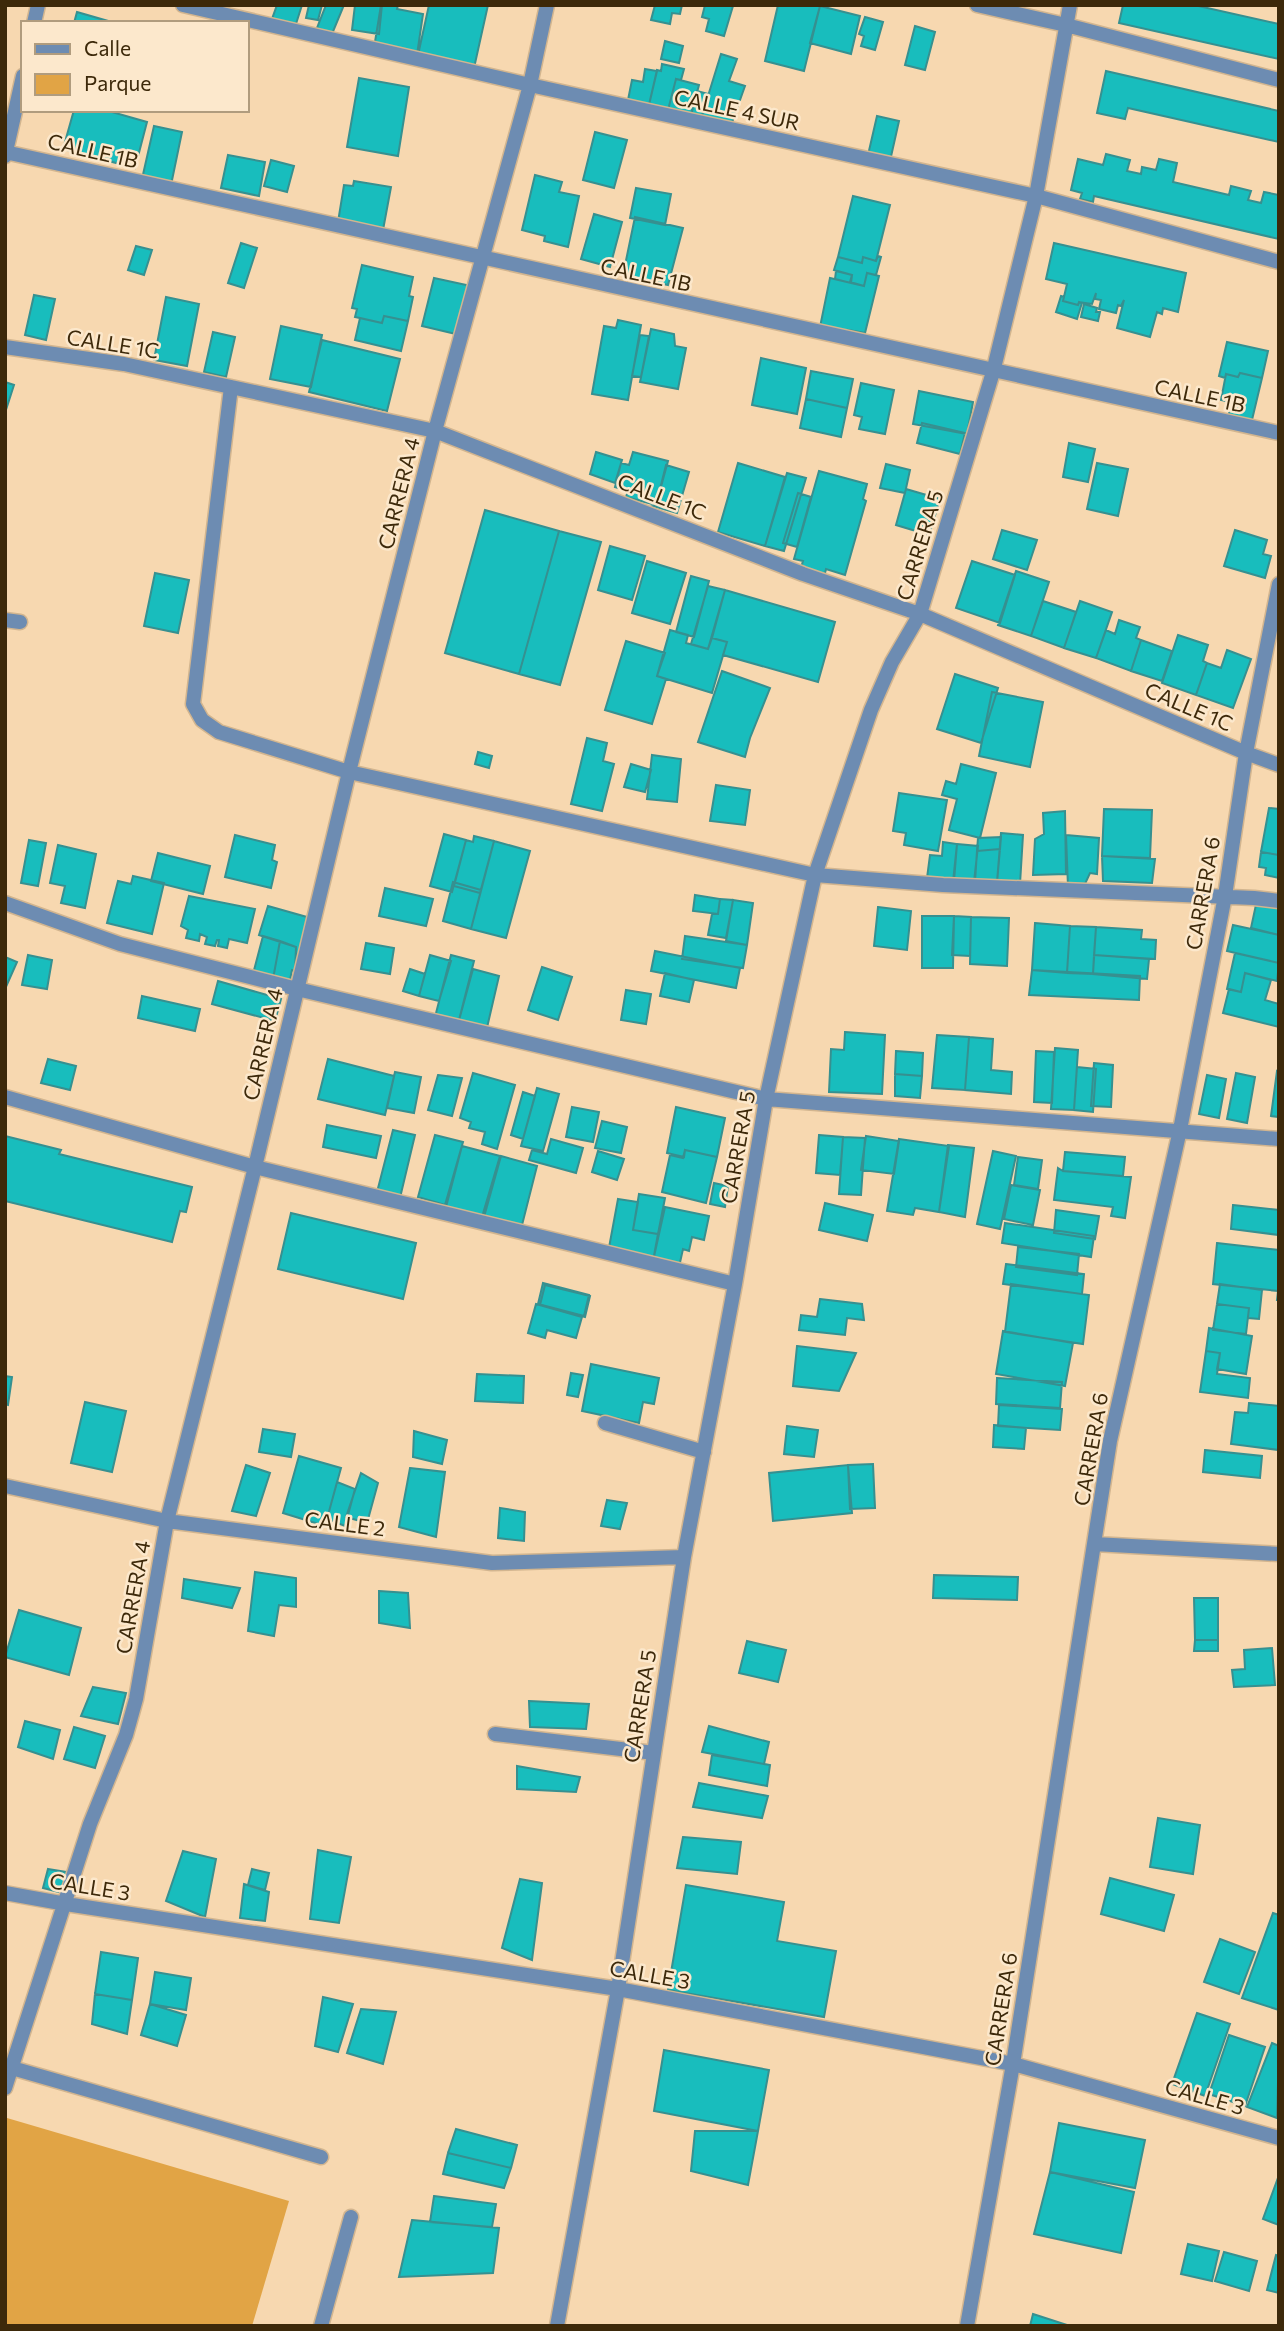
<svg xmlns="http://www.w3.org/2000/svg" width="1284" height="2331" viewBox="0 0 1284 2331" font-family="Commissioner,sans-serif">
<style>
.green{fill:#e1a445}
.building{fill:#18bdbd;stroke:#369090;stroke-width:2}
.lines{fill:none;stroke-linecap:round;stroke-linejoin:round}
.minor-casing{stroke:#d2b58f;stroke-width:17}
.minor{stroke:#6d8cb2;stroke-width:14}
.labels{text-anchor:middle;dominant-baseline:central;stroke-width:5;stroke-linejoin:round;paint-order:stroke}
.street-label{font-size:21px;fill:#3d290a;stroke:#fce8cc}
</style>
<rect width="100%" height="100%" fill="#f7d8b0"/>
<path class="green" d="M7,2118L289,2201L252,2326H5Z"/>
<path class="building" d="M277,5H302L295,27L272,19Z
M309,5H322L318,20L306,18Z
M326,5H344L332,34L317,28Z
M355,5H382L379,34L352,30Z
M381,5H398L397,9L423,14L417,55L374,48Z
M429,5H488L474,68L418,55Z
M655,5H682L680,14L672,13L670,24L651,20Z
M705,5L733,6L724,36L706,31L709,19L702,17Z
M778,5L820,6L804,71L765,61Z
M1123,5H1194L1279,24V59L1119,23Z
M820,6L860,16L851,54L810,43Z
M77,12L108,21L107,23H74Z
M865,17L883,22L875,50L861,46L864,36L859,34Z
M915,26L935,32L925,70L905,65Z
M665,41L683,46L679,63L661,59Z
M721,54L737,59L729,81L745,86L730,128L700,122Z
M662,64L684,69L681,80L676,79L667,114L648,109L657,70L661,71Z
M645,69L657,71L648,109L627,105L632,80L643,82Z
M1106,71L1279,111V142L1128,108L1125,119L1097,113Z
M359,78L409,87L398,156L347,147Z
M676,79L699,85L690,119L667,114Z
M697,91L708,94L701,119L690,118Z
M74,110H105L147,122L135,168L63,149Z
M877,116L899,121L890,161L868,155Z
M154,126L182,132L171,185L142,179Z
M595,132L627,140L614,188L583,180Z
M1106,154L1130,160L1127,171L1141,174L1142,167L1156,170L1159,159L1177,163L1173,182L1229,195L1231,186L1251,191L1248,200L1261,203L1264,192L1279,195V239L1094,196L1093,202L1080,199L1082,193L1071,190L1078,159L1103,165Z
M228,155L265,162L259,196L221,188Z
M271,160L294,166L287,192L264,186Z
M535,175L562,182L559,192L579,196L568,247L544,241L545,236L522,230Z
M354,181L391,187L383,230L338,222L344,185L353,186Z
M636,188L671,194L665,225L630,218Z
M853,196L890,205L876,261L863,257L862,263L838,257Z
M594,214L622,222L610,267L581,259Z
M635,217L683,228L668,285L623,275Z
M241,243L257,248L244,288L228,283Z
M1054,243L1186,273L1178,312L1163,308L1162,314L1157,312L1150,337L1117,328L1124,300L1121,306L1118,305L1116,313L1099,309L1101,300L1095,299L1096,293L1092,304L1079,302L1078,305L1063,301L1067,284L1046,279Z
M136,246L152,250L144,275L128,270Z
M878,256L881,257L876,275L867,273L864,286L850,282L852,275L834,270L838,257L862,263L863,257L876,261Z
M362,265L413,277L409,296L413,297L408,321L384,316L382,323L355,317L357,309L352,308Z
M836,271L852,275L851,283L835,279Z
M867,273L879,276L865,333L848,330L847,336L820,327L830,278L864,286Z
M434,278L471,286L460,335L422,326Z
M34,295L55,299L46,340L25,335Z
M1061,296L1064,297L1063,301L1078,305L1079,302L1082,303L1077,319L1056,312Z
M166,297L199,304L187,366L154,360Z
M1084,304L1097,308L1096,312H1100L1098,321L1081,317Z
M384,316L408,321L401,351L355,340L360,318L382,323Z
M618,320L641,325L628,400L592,394L604,326L616,328Z
M281,326L322,335L311,387L270,379Z
M651,329L674,334L675,346L686,348L678,389L640,382Z
M213,332L235,337L226,377L204,372Z
M640,335L649,336L641,377L632,376Z
M322,340L400,359L387,411L309,392Z
M1227,342L1268,351L1262,378L1240,373L1238,377L1226,374L1225,378L1219,376Z
M761,358L806,368L797,414L752,405Z
M811,371L853,379L847,408L806,399Z
M1240,373L1262,378L1251,424L1228,419L1231,402L1221,400L1226,374L1238,377Z
M5,382L14,385L5,413Z
M861,383L894,390L885,434L859,429L862,417L854,415Z
M919,391L973,402L967,434L913,424Z
M806,399L847,408L841,437L800,428Z
M922,423L965,433L960,454L917,443Z
M1069,443L1095,449L1088,482L1063,477Z
M596,452L622,460L615,483L590,474Z
M633,452L668,461L656,505L626,497L628,491L615,487L621,463L629,465Z
M738,463L785,477L765,546L718,532Z
M1097,463L1128,469L1118,516L1087,509Z
M886,464L910,470L905,493L880,488Z
M666,465L689,472L677,513L653,506L656,505Z
M819,471L867,484L863,499L866,501L845,575L826,569L824,577L800,571L803,561L794,559Z
M787,473L806,478L784,551L765,546Z
M906,489L940,499L929,535L896,525Z
M798,493L811,497L797,547L783,543Z
M485,510L559,531L519,674L445,653Z
M1002,530L1037,540L1027,570L993,559Z
M1235,530L1267,540L1263,554L1271,556L1265,578L1224,566Z
M559,531L601,542L560,685L519,674Z
M610,546L645,556L632,600L598,590Z
M647,561L686,573L670,624L632,613Z
M972,561L1015,575L1000,623L956,608Z
M1016,571L1049,582L1031,636L998,625Z
M155,573L189,580L178,633L144,626Z
M691,576L709,581L694,637L676,632Z
M708,586L725,590L708,649L691,644Z
M725,590L835,622L818,682L723,655L727,642L712,638Z
M1043,601L1076,612L1064,648L1031,636Z
M1080,601L1112,612L1096,658L1064,648Z
M1119,620L1140,627L1136,638L1141,640L1131,671L1096,658L1106,630L1115,634Z
M670,630L688,635L686,643L708,649L712,638L727,642L712,693L657,676Z
M1178,635L1208,645L1203,661L1207,663L1196,695L1162,683Z
M1141,640L1172,651L1162,681L1131,671Z
M626,641L665,653L657,676L666,679L652,724L605,710Z
M1227,650L1251,659L1233,708L1196,695L1207,663L1221,668Z
M722,671L770,688L750,738L745,757L698,742Z
M955,674L998,688L981,743L937,729Z
M992,692L1043,702L1030,767L979,756Z
M587,738L607,743L603,761L614,764L602,811L571,804Z
M478,752L492,756L489,768L475,764Z
M652,755L681,759L677,802L647,799Z
M631,764L651,770L645,792L624,787Z
M961,764L996,773L980,838L949,830L957,799L942,795L946,781L956,784Z
M716,785L750,790L745,825L710,821Z
M899,793L947,800L938,851L904,845L906,833L893,831Z
M1269,808L1279,809V855L1261,852Z
M1104,809L1152,810L1150,858L1102,856Z
M1065,811L1066,874L1033,875L1035,839L1044,834L1043,813Z
M1001,833L1023,835L1020,884L997,882Z
M444,834L466,840L452,892L430,886Z
M235,835L275,845L272,860L277,862L271,888L225,877Z
M1066,835L1099,838L1097,874L1090,873L1084,886L1068,887Z
M474,836L494,841L480,893L454,886L466,840L473,842Z
M1001,837L1000,849L977,851L978,838Z
M29,840L46,843L38,886L21,883Z
M494,841L530,851L506,938L471,929Z
M943,842L957,844L954,881L927,878L930,855L942,856Z
M957,844L978,846L974,882H953Z
M58,845L96,854L85,908L61,903L65,886L50,883Z
M1000,849L997,883L975,882L977,851Z
M1261,852L1279,855V878L1265,875L1266,868L1259,867Z
M158,853L210,866L203,894L151,881Z
M1102,856L1155,859L1152,883L1103,881Z
M133,876L164,883L152,934L107,923L118,881L131,884Z
M453,882L481,890L471,929L443,921Z
M385,888L433,899L426,926L379,916Z
M695,895L720,899L718,914L693,911Z
M189,896L255,909L247,943L229,939L227,948L218,946L219,940H217L215,946L205,944L207,937L200,934L199,941L186,938L188,930L181,926Z
M720,899L733,900L726,938L708,935L712,914H718Z
M733,900L753,903L747,945L726,941Z
M1257,900L1279,905V935L1251,928Z
M268,906L307,917L300,959L296,957V947L259,935Z
M878,907L911,911L907,950L874,946Z
M922,916H954L953,968H922Z
M954,916L971,917L970,956L952,955Z
M971,917L1009,918L1007,966L970,964Z
M1035,923L1070,926L1067,973L1032,970Z
M1233,925L1279,935V963L1227,951Z
M1070,926L1096,927L1093,974L1067,973Z
M1096,927L1142,930L1141,939L1156,940L1155,959L1094,955Z
M263,936L280,941L273,979L253,974Z
M685,936L747,945L743,968L682,959Z
M280,941L296,947L295,971L292,970L289,985L273,979Z
M366,943L394,948L390,974L361,969Z
M655,951L740,968L736,988L651,971Z
M1235,953L1279,963L1277,981L1245,973L1241,992L1227,989Z
M28,955L52,960L47,989L22,985Z
M430,955L451,961L439,1001L419,996Z
M451,955L474,961L458,1024L435,1017Z
M1094,955L1149,959L1147,979L1093,974Z
M5,957L17,962L5,989Z
M542,967L572,977L558,1020L528,1010Z
M410,969L425,974L419,996L403,991Z
M473,969L499,976L486,1032L458,1024Z
M1032,970L1140,976L1139,1000L1029,995Z
M665,973L694,980L689,1002L660,996Z
M1245,973L1271,980L1265,1000L1279,1004V1027L1223,1013L1229,989L1241,992Z
M218,981L281,999L275,1021L212,1004Z
M626,990L651,994L646,1024L621,1020Z
M142,996L200,1009L195,1031L138,1018Z
M845,1032L885,1035L882,1094L829,1092L831,1049L844,1050Z
M937,1035L969,1037L965,1090L932,1088Z
M969,1037L993,1039L991,1070L1012,1072L1011,1094L965,1090Z
M1055,1048L1078,1050L1074,1110L1051,1109Z
M896,1051L923,1053L922,1076L895,1074Z
M1036,1051L1054,1052L1052,1103L1034,1102Z
M48,1059L76,1066L70,1090L41,1083Z
M328,1059L394,1076L385,1115L318,1099Z
M1094,1063L1113,1065L1111,1107L1091,1106Z
M1077,1067L1096,1069L1093,1112L1074,1110Z
M1277,1071L1279,1072V1117L1271,1116Z
M395,1072L421,1077L414,1113L387,1108Z
M473,1073L515,1085L497,1149L482,1144L485,1132L469,1128L471,1122L460,1118Z
M1236,1073L1255,1077L1247,1123L1227,1119Z
M895,1074L922,1076L920,1098L895,1096Z
M438,1075L462,1078L452,1116L428,1110Z
M1207,1075L1226,1079L1219,1118L1199,1114Z
M537,1088L559,1094L543,1151L521,1146Z
M523,1092L535,1096L523,1139L511,1135Z
M572,1107L599,1112L593,1142L566,1137Z
M676,1107L725,1118L717,1157L685,1150L684,1157L667,1153Z
M602,1121L627,1127L621,1153L595,1148Z
M327,1125L381,1136L376,1158L323,1147Z
M393,1130L415,1135L399,1202L376,1196Z
M435,1135L463,1142L445,1205L418,1197Z
M819,1135L843,1137L840,1175L816,1173Z
M5,1136L61,1150L59,1154L192,1187L186,1212L180,1211L172,1242L5,1201Z
M866,1136L899,1141L894,1174L861,1170Z
M843,1137L865,1138L861,1195L839,1194Z
M551,1139L583,1148L576,1173L529,1160L532,1150L547,1154Z
M899,1139L949,1146L939,1212L915,1208L913,1215L887,1211Z
M948,1145L974,1148L965,1217L939,1212Z
M462,1146L500,1156L482,1217L446,1207Z
M685,1150L717,1157L706,1203L662,1192L670,1155L683,1158Z
M598,1151L624,1159L617,1180L592,1172Z
M993,1151L1016,1156L1000,1229L977,1224Z
M1065,1152L1125,1157L1123,1176L1063,1171Z
M501,1156L537,1166L521,1229L484,1217Z
M1018,1157L1042,1160L1038,1189L1014,1185Z
M1058,1168L1063,1171L1131,1177L1125,1218L1111,1216L1113,1207L1054,1200Z
M714,1183L728,1186L725,1207L710,1204Z
M1011,1185L1040,1190L1033,1225L1004,1219Z
M639,1194L665,1198L658,1234L633,1230Z
M618,1199L638,1202L633,1230L658,1234L653,1261L608,1253Z
M825,1203L873,1215L867,1241L819,1230Z
M1233,1205L1279,1210V1235L1231,1229Z
M665,1207L709,1216L704,1240L692,1237L689,1251L683,1249L679,1267L653,1261Z
M1056,1210L1099,1216L1095,1239L1054,1233Z
M291,1213L416,1243L403,1299L278,1269Z
M1005,1223L1094,1236L1091,1257L1002,1243Z
M1217,1243L1279,1250V1300H1277L1278,1291L1213,1284Z
M1018,1247L1079,1254L1077,1275L1016,1267Z
M1006,1264L1084,1274L1082,1294L1003,1284Z
M543,1283L589,1295L584,1316L538,1304Z
M1011,1284L1089,1295L1083,1344L1005,1332Z
M1220,1284L1262,1290L1259,1319L1248,1318L1249,1308L1217,1304Z
M545,1285L590,1296L585,1317L540,1305Z
M820,1299L862,1304L864,1320L847,1318L845,1335L799,1330L801,1315L817,1317Z
M536,1304L582,1317L576,1338L547,1330L545,1338L528,1333Z
M1217,1304L1249,1308L1246,1334L1213,1330Z
M1209,1328L1252,1336L1246,1374L1217,1369L1220,1353L1206,1351Z
M1003,1331L1073,1343L1065,1386L996,1374Z
M797,1346L856,1353L839,1391L793,1386Z
M1206,1351L1220,1353L1217,1374L1250,1378L1248,1398L1200,1392Z
M591,1364L659,1378L654,1404L643,1402L639,1423L582,1411Z
M571,1373L583,1375L578,1397L567,1395Z
M477,1374L524,1376L523,1403L475,1401Z
M5,1376L12,1377L8,1405L5,1404Z
M997,1378L1062,1382L1060,1408L996,1404Z
M85,1402L126,1411L112,1472L71,1463Z
M1249,1403L1279,1406V1450L1231,1444L1235,1412L1248,1413Z
M999,1405L1062,1409L1060,1430L998,1426Z
M994,1425L1026,1428L1024,1449L993,1447Z
M787,1426L818,1430L814,1457L784,1454Z
M263,1429L295,1434L291,1457L259,1452Z
M414,1431L447,1440L442,1464L413,1457Z
M1205,1450L1262,1456L1260,1478L1203,1472Z
M299,1456L341,1468L325,1526L283,1513Z
M873,1464L875,1508L850,1509L848,1465Z
M246,1465L270,1473L256,1516L232,1511Z
M848,1465L852,1513L773,1521L769,1473Z
M410,1468L445,1472L436,1537L399,1527Z
M361,1473L378,1483L367,1523L346,1517Z
M337,1482L355,1489L345,1526L327,1519Z
M607,1500L627,1503L620,1529L601,1526Z
M500,1508L525,1512L524,1541L498,1538Z
M255,1572L296,1578V1607L279,1605L274,1636L248,1631Z
M934,1575L1018,1577L1017,1600L933,1598Z
M184,1579L240,1588L232,1608L182,1598Z
M379,1591L408,1593L410,1628L379,1623Z
M1194,1598H1218V1640H1195Z
M19,1610L81,1628L69,1675L5,1657Z
M1195,1640H1218V1651H1194Z
M747,1641L786,1650L778,1682L739,1673Z
M1272,1648L1275,1685L1234,1687L1232,1670L1245,1669L1244,1650Z
M93,1687L126,1693L118,1724L81,1716Z
M529,1701L589,1704L586,1729L530,1727Z
M25,1721L60,1730L53,1759L18,1747Z
M709,1726L769,1742L764,1764L702,1752Z
M74,1727L105,1736L95,1768L64,1759Z
M712,1755L770,1765L767,1786L709,1775Z
M517,1766L580,1777L576,1792L517,1789Z
M699,1783L768,1796L762,1818L693,1807Z
M1158,1818L1200,1825L1193,1874L1150,1867Z
M683,1837L741,1842L737,1874L677,1868Z
M318,1850L351,1857L339,1923L310,1919Z
M183,1851L216,1859L205,1917L166,1901Z
M48,1869L73,1873L67,1894L43,1888Z
M252,1869L269,1873L265,1890L248,1885Z
M1110,1878L1174,1895L1164,1931L1101,1914Z
M520,1879L542,1883L532,1960L502,1948Z
M244,1884L269,1892L265,1921L240,1918Z
M686,1885L784,1902L777,1941L836,1951L824,2017L668,1990Z
M1273,1913L1279,1915V2010L1242,1998Z
M1220,1939L1255,1952L1239,1994L1204,1982Z
M101,1952L138,1958L132,2000L95,1994Z
M155,1972L191,1978L186,2010L150,2004Z
M95,1994L132,2000L127,2034L92,2024Z
M323,1997L353,2004L338,2052L315,2046Z
M150,2004L186,2015L177,2046L141,2035Z
M361,2009L396,2012L383,2064L347,2053Z
M1197,2013L1230,2024L1205,2096L1172,2084Z
M1229,2035L1265,2047L1245,2106L1209,2094Z
M1272,2043L1279,2046L1277,2118L1247,2107Z
M664,2050L769,2070L758,2131L654,2111Z
M1059,2123L1145,2140L1135,2188L1050,2172Z
M456,2129L517,2145L511,2168L448,2153Z
M695,2131H758L748,2185L691,2171Z
M448,2153L511,2168L504,2188L443,2174Z
M1050,2172L1134,2192L1121,2253L1034,2234Z
M1279,2175V2225L1263,2219Z
M434,2196L496,2204L492,2227L430,2222Z
M412,2220L499,2228L493,2273L399,2277Z
M1188,2244L1219,2251L1212,2281L1181,2274Z
M1224,2252L1257,2261L1249,2291L1215,2281Z
M1276,2255L1279,2256V2293L1267,2290Z
M1033,2314L1067,2325V2326H1030Z"/>
<g class="lines">
<defs>
<path id="minor" d="M183,5L530,85L1036,196L1279,262
M977,5L1066,25L1279,80
M34,23L38,5
M5,152L1279,433
M5,156L23,76
M5,347L124,364L435,431L803,574L920,614L1246,753L1279,765
M231,387L193,704L202,720L219,732L349,772L815,875L943,885L1254,898L1279,901
M5,620L20,622
M5,903L120,944L297,989L766,1099L1279,1139
M5,1097L255,1167L735,1284
M605,1423L704,1452
M5,1486L167,1521L492,1563L684,1557
M1094,1544L1279,1554
M495,1734L654,1753
M5,1893L66,1904L618,1989L1013,2064L1279,2138
M12,2068L321,2157
M5,2088L90,1824L126,1735L136,1699L167,1521L255,1167L349,772L435,431L530,85L547,5
M321,2326L351,2217
M557,2326L618,1989L684,1557L735,1284L766,1099L815,875L871,710L892,662L920,614L993,372L1036,196L1070,5
M967,2326L1013,2064L1110,1441L1180,1130L1225,896L1246,753L1279,584"/>
</defs>
<use href="#minor" class="minor-casing"/>
<use href="#minor" class="minor"/>
</g>
<g class="labels">
<g class="street-label">
<text transform="translate(737 109) rotate(12)">CALLE 4 SUR</text>
<text transform="translate(93 150) rotate(13)">CALLE 1B</text>
<text transform="translate(646 274) rotate(12)">CALLE 1B</text>
<text transform="translate(113 343) rotate(9)">CALLE 1C</text>
<text transform="translate(1200 395) rotate(12)">CALLE 1B</text>
<text transform="translate(398 493) rotate(-76)">CARRERA 4</text>
<text transform="translate(662 496) rotate(21)">CALLE 1C</text>
<text transform="translate(919 545) rotate(-73)">CARRERA 5</text>
<text transform="translate(1189 706) rotate(23)">CALLE 1C</text>
<text transform="translate(1202 893) rotate(-80)">CARRERA 6</text>
<text transform="translate(262 1044) rotate(-77)">CARRERA 4</text>
<text transform="translate(737 1147) rotate(-80)">CARRERA 5</text>
<text transform="translate(1090 1449) rotate(-80)">CARRERA 6</text>
<text transform="translate(345 1523) rotate(7)">CALLE 2</text>
<text transform="translate(132 1597) rotate(-80)">CARRERA 4</text>
<text transform="translate(639 1706) rotate(-81)">CARRERA 5</text>
<text transform="translate(90 1886) rotate(9)">CALLE 3</text>
<text transform="translate(650 1974) rotate(10)">CALLE 3</text>
<text transform="translate(1000 2009) rotate(-81)">CARRERA 6</text>
<text transform="translate(1205 2096) rotate(16)">CALLE 3</text>
</g>
</g>
<rect width="1284" height="2331" fill="none" stroke="#3d290a" stroke-width="14"/>
<rect x="21" y="21" width="228" height="91" fill="#fce8cc" stroke="#b09c7e" stroke-width="2"/>
<rect x="35" y="44" width="35" height="10" fill="#6d8cb2" stroke="#b09c7e" stroke-width="2"/>
<text x="84" y="56" font-size="21" fill="#3d290a">Calle</text>
<rect x="35" y="74" width="35" height="21" fill="#e1a445" stroke="#b09c7e" stroke-width="2"/>
<text x="84" y="91" font-size="21" fill="#3d290a">Parque</text>
</svg>
